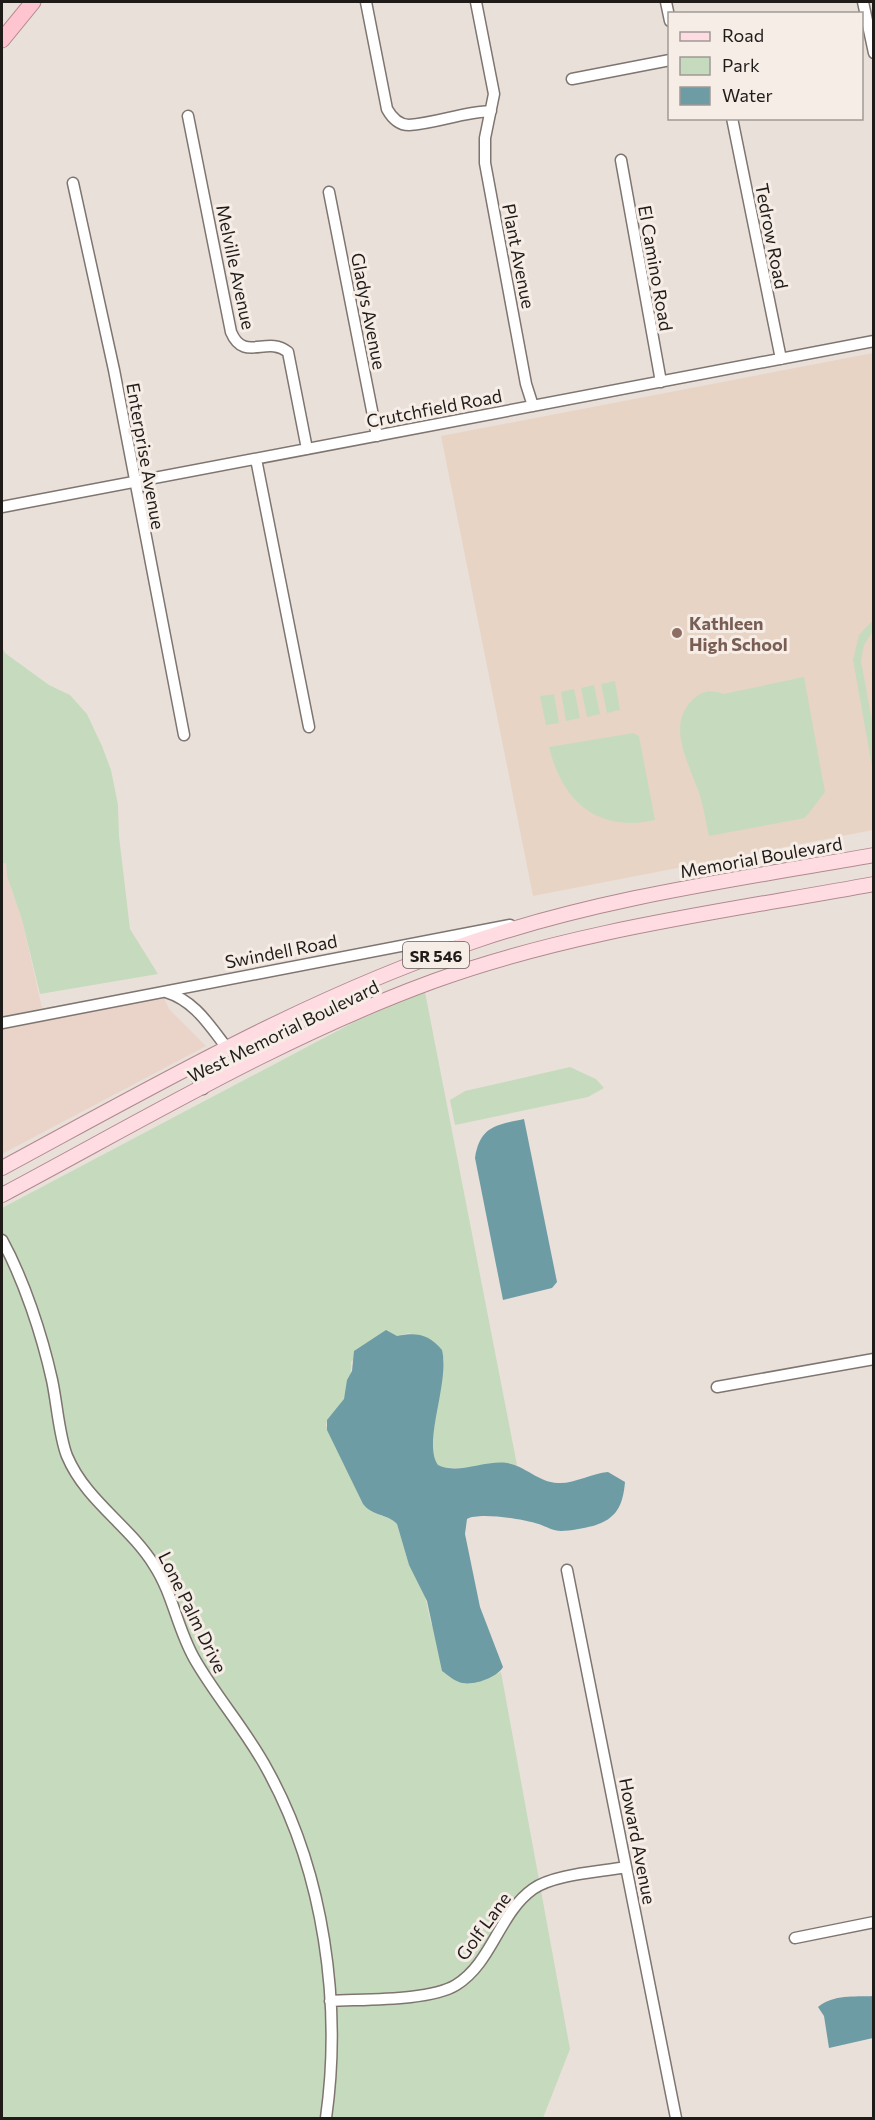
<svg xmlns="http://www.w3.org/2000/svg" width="875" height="2120" viewBox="0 0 875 2120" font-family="Commissioner,sans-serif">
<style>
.industrial{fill:#ead3c8}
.education{fill:#e7d4c5}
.green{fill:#c6dbbd}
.water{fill:#6d9ca5}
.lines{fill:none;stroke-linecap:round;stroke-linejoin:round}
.minor-casing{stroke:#7e7570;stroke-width:13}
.major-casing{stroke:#b0898f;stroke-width:16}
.highway-casing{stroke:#b0898f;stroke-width:17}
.minor{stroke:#fff;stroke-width:10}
.major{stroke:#fedce2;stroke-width:14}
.highway{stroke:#fec4cf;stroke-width:15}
.education-dot{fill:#8d6e63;stroke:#f7ede7;stroke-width:2}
.labels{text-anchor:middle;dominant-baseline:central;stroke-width:6;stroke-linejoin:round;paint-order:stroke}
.shield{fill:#f7ede7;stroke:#605a57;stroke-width:1.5}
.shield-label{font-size:16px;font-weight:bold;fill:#1f1b19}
.street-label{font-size:18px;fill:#1f1b19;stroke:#f7ede7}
.education-label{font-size:18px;font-weight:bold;fill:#785e54;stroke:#f7ede7;text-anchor:start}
</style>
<rect width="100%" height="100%" fill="#eae0da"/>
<path class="industrial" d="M2,863H6L7,876L22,920L42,1008L2,1017Z
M163,996L169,1009L206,1046L2,1154V1028Z"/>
<path class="education" d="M873,353V830L533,896L441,436Z"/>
<path class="green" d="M873,620V631L864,645L861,661L873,726V772L853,660L859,635Z
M2,647L5,653L49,685L70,695L87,714L102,746L111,770L118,805L119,836L130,929L158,974L40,994L22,920L7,876L6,863H2Z
M804,677L825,792L805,818L709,836C705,819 703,801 696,785C685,755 666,720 697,696C704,690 715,690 723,694Z
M615,681L620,710L607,713L601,684Z
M594,685L600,714L587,717L581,688Z
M574,689L580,718L566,721L561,692Z
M554,694L559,723L546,725L540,696Z
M633,733L639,736L655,820C597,833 562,801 549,747Z
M425,992L517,1465C491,1460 458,1474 437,1465L431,1449L444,1359L409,1333L397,1336L389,1333L351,1362C353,1370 346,1398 341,1405C336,1413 328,1415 326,1425L363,1504C372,1516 388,1514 397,1524L409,1565L424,1592L431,1623L461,1683L476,1682L501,1672L570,2049L543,2118H2V1208L356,1021Z
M570,1067L596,1079L604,1088L588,1097L455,1125L450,1100L465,1091Z"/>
<path class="water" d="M524,1119L557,1282L552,1288L503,1300L475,1158C480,1126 496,1125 524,1119Z
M386,1330L397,1336C416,1332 429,1334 442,1350C450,1383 422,1443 438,1465C459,1475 484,1460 507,1463C524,1465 538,1482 558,1483C574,1484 592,1473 608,1472L625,1482C623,1505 617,1519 593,1526C583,1528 571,1531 561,1531C552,1531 544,1525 535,1523C521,1519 479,1512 467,1519L465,1534L480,1607L503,1667C497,1678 471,1687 459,1682C453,1680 448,1675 442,1671L427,1601L409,1565L397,1524C388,1514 372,1516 363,1504L327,1430V1420L344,1399L347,1380L352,1371L354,1351Z
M873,1996V2038L829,2048L824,2016L818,2007C834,1994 854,1997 873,1996Z"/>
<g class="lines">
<defs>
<path id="minor" d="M366,2L387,109C392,118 399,125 409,125C437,123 463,112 491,111
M476,2L494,94L485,138V163L526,384L533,406
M666,2L670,21
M863,2L874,53
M572,79L670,60
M188,116L231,332C244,363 267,335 288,352L307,449
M732,118L781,359
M621,160L661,382
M73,183L114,370L184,735
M329,192L377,436
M256,459L309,727
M2,507L874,341
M166,992C195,1001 209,1025 227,1048
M2,1023L510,925
M191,1067L203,1089
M2,1240C24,1280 42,1335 52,1380C57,1403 59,1436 67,1456C86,1501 129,1525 154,1565C173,1594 177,1628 194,1658C216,1697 247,1731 268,1771C324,1873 342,2004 326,2118
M717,1387L874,1359
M567,1570L676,2118
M795,1938L874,1922
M330,2001C363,1999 430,2001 456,1985C492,1963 499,1913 533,1889C554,1874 600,1872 626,1867"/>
<path id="major" d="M227,1048L240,1052L269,1049
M2,1168C156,1085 308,997 475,941C604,897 740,879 874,855
M2,1195C143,1120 283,1036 434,981C575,930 727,911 874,884"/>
<path id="highway" d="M2,40L33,2"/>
</defs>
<use href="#minor" class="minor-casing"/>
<use href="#major" class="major-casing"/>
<use href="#highway" class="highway-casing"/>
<use href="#minor" class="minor"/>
<use href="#major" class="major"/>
<use href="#highway" class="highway"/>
</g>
<circle class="education-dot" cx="677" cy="633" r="6"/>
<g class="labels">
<rect class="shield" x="403" y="942" width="66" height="26" rx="4.5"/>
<g class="shield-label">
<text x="436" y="955">SR 546</text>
</g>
<g class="street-label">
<text transform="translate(772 236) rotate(79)">Tedrow Road</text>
<text transform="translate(519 256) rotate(79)">Plant Avenue</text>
<text transform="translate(236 267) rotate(78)">Melville Avenue</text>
<text transform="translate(656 268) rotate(80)">El Camino Road</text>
<text transform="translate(369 311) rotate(79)">Gladys Avenue</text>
<text transform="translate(434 408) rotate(-11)">Crutchfield Road</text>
<text transform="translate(146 456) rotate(80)">Enterprise Avenue</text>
<text transform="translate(761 857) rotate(-10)">Memorial Boulevard</text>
<text transform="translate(281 951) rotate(-11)">Swindell Road</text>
<text transform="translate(283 1031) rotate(-26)">West Memorial Boulevard</text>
<text transform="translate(193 1612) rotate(64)">Lone Palm Drive</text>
<text transform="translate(638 1841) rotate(79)">Howard Avenue</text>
<text transform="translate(483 1926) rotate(-54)">Golf Lane</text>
</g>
<g class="education-label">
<text x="689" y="623">Kathleen<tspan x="689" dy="21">High School</tspan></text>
</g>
</g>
<rect width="875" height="2120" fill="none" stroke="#1f1b19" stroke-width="6"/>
<rect x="668" y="12" width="195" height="108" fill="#f7ede7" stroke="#a19995" stroke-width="1.5"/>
<rect x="680" y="32" width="30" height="9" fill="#fedce2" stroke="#a19995" stroke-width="1.5"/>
<text x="722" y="42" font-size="18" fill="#1f1b19">Road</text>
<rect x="680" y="57" width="30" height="18" fill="#c6dbbd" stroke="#a19995" stroke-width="1.5"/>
<text x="722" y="72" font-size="18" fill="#1f1b19">Park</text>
<rect x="680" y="87" width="30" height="18" fill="#6d9ca5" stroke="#a19995" stroke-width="1.5"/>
<text x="722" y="102" font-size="18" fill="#1f1b19">Water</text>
</svg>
